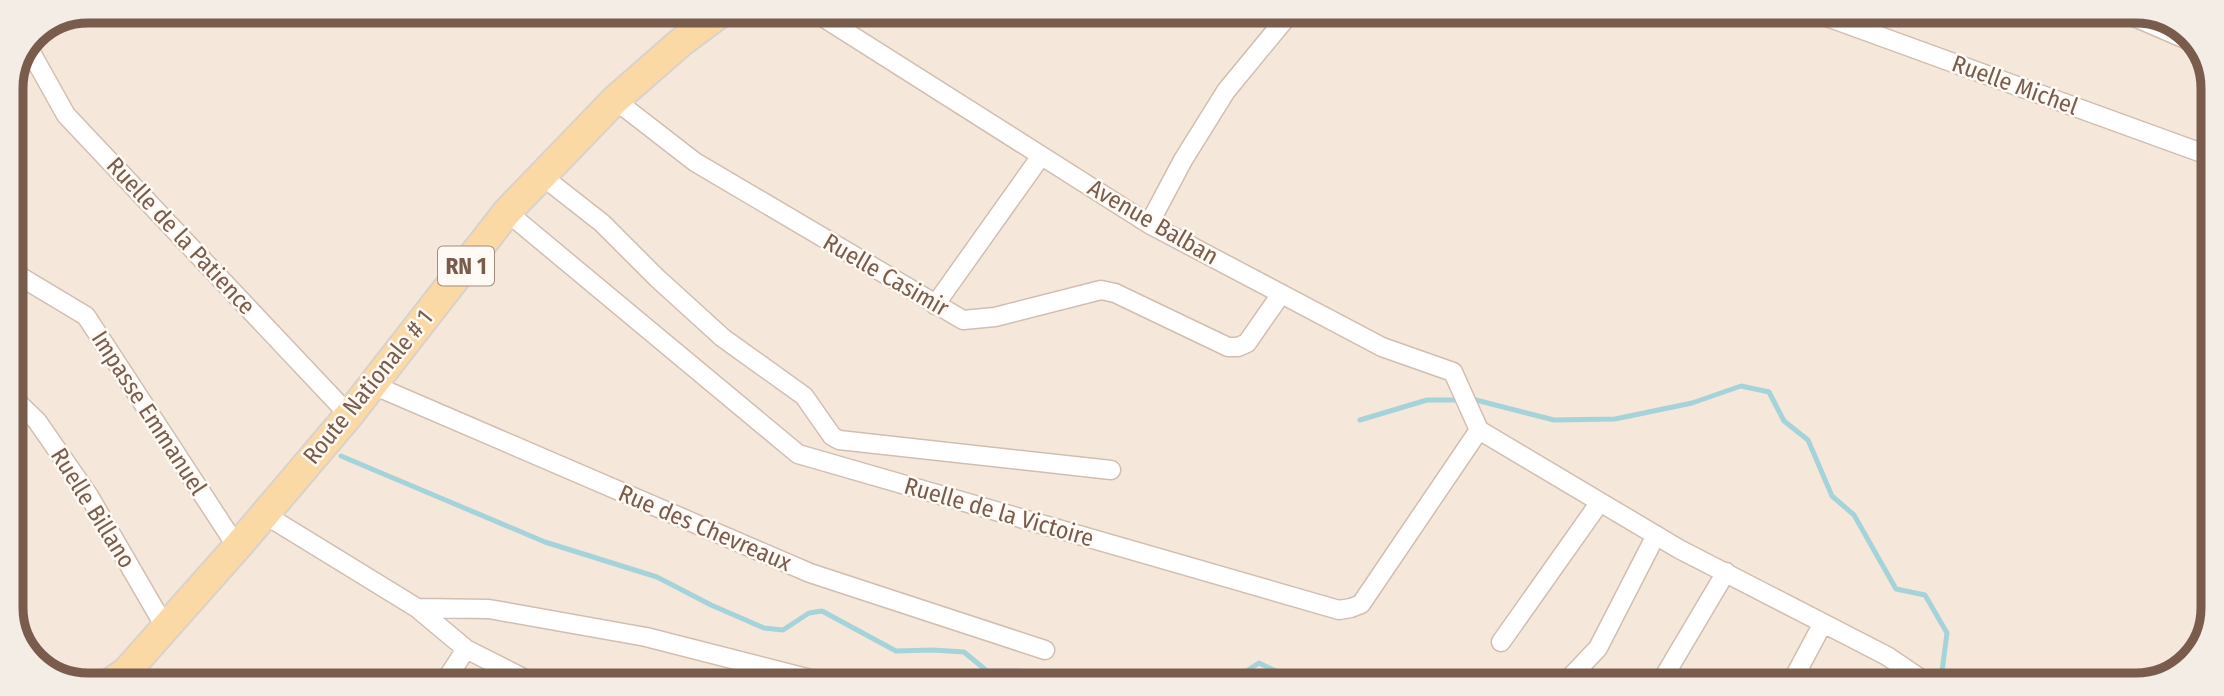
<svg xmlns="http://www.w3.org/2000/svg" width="2224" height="696" viewBox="0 0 2224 696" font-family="'Fira Sans Condensed',sans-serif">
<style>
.residential{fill:#f5e8da}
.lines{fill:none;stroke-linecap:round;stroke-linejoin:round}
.stream{stroke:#a5d3da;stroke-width:5}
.street-casing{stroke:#d1beb0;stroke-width:21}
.primary-casing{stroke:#dad1cd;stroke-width:32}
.street{stroke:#fff;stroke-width:18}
.primary{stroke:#fbd9a5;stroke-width:28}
.labels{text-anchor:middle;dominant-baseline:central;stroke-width:5;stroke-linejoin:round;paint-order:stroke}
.shield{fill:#fffaf3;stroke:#a28b7f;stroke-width:2}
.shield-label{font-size:23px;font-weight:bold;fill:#7a5c4d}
.street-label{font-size:24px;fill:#7a5c4d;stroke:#fffaf3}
.rim{fill:none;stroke:#7a5c4d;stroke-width:9}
</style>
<rect width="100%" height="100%" fill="#fdf6ec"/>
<path class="residential" d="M88,11L2157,13L2195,37L2213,82L2211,629L2184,669L2137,685L67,683L27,656L11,614V87L33,33Z"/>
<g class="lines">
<path class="stream" d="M1360,420L1427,400H1476L1554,420L1615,419L1692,403L1741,386L1769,392L1784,421L1808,440L1832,496L1854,515L1896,589L1925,595L1947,633L1941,679L1943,685
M341,456L545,542L657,577L711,605L764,628L783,630L809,613L822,611L896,651L932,650L964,652L987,671H1019L1045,684
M1226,684L1259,663L1303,684"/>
<defs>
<path id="street" d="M813,11L1149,224L1382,347L1453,372L1479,430
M1816,13L2213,157
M2125,13L2197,44
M28,47L66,115L349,415
M615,100L695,162L963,320L995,317L1101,290L1115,293L1228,347H1238L1247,343L1281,294
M542,176L602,223L657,278L723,338L804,396L832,436L839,440L1111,470
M507,212L798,454L1339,610L1351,608L1361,604L1479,430
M1149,224L1183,160L1226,91L1291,12
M11,271L86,316L237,547
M935,305L1041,156
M373,385L810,573L1045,650
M11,396L37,421L89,496L165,627
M1479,430L1679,549L1887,656L1918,677L1922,685
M264,514L417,608L466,649L533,683
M417,608L489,609L646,637L830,684
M1501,642L1600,502
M444,683L466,649
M1563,685L1598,648L1656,535
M1659,685L1726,572
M1790,685L1823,623"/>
<path id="primary" d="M110,683L126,672L237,547L349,415L507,212L615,100L680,43L723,11"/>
</defs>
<use href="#street" class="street-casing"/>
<use href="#primary" class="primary-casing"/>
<use href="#street" class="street"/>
<use href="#primary" class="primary"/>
</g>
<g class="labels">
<rect class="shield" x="438" y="246.5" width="56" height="39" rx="5"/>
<g class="shield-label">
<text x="466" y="266">RN 1</text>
</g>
<g class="street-label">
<text transform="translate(2015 85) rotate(20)">Ruelle Michel</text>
<text transform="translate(1153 222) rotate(30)">Avenue Balban</text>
<text transform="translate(181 236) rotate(47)">Ruelle de la Patience</text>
<text transform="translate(886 275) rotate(30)">Ruelle Casimir</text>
<text transform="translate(368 387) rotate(-51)">Route Nationale # 1</text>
<text transform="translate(149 413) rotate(57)">Impasse Emmanuel</text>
<text transform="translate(93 508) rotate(58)">Ruelle Billano</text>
<text transform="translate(999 512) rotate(16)">Ruelle de la Victoire</text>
<text transform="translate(705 528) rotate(23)">Rue des Chevreaux</text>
</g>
</g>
<path d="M0 0H2224V696H0ZM88 23H2136A65 65 0 0 1 2201 88V608A65 65 0 0 1 2136 673H88A65 65 0 0 1 23 608V88A65 65 0 0 1 88 23Z" fill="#f4ede6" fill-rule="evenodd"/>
<path class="rim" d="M88 23H2136A65 65 0 0 1 2201 88V608A65 65 0 0 1 2136 673H88A65 65 0 0 1 23 608V88A65 65 0 0 1 88 23Z"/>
</svg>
